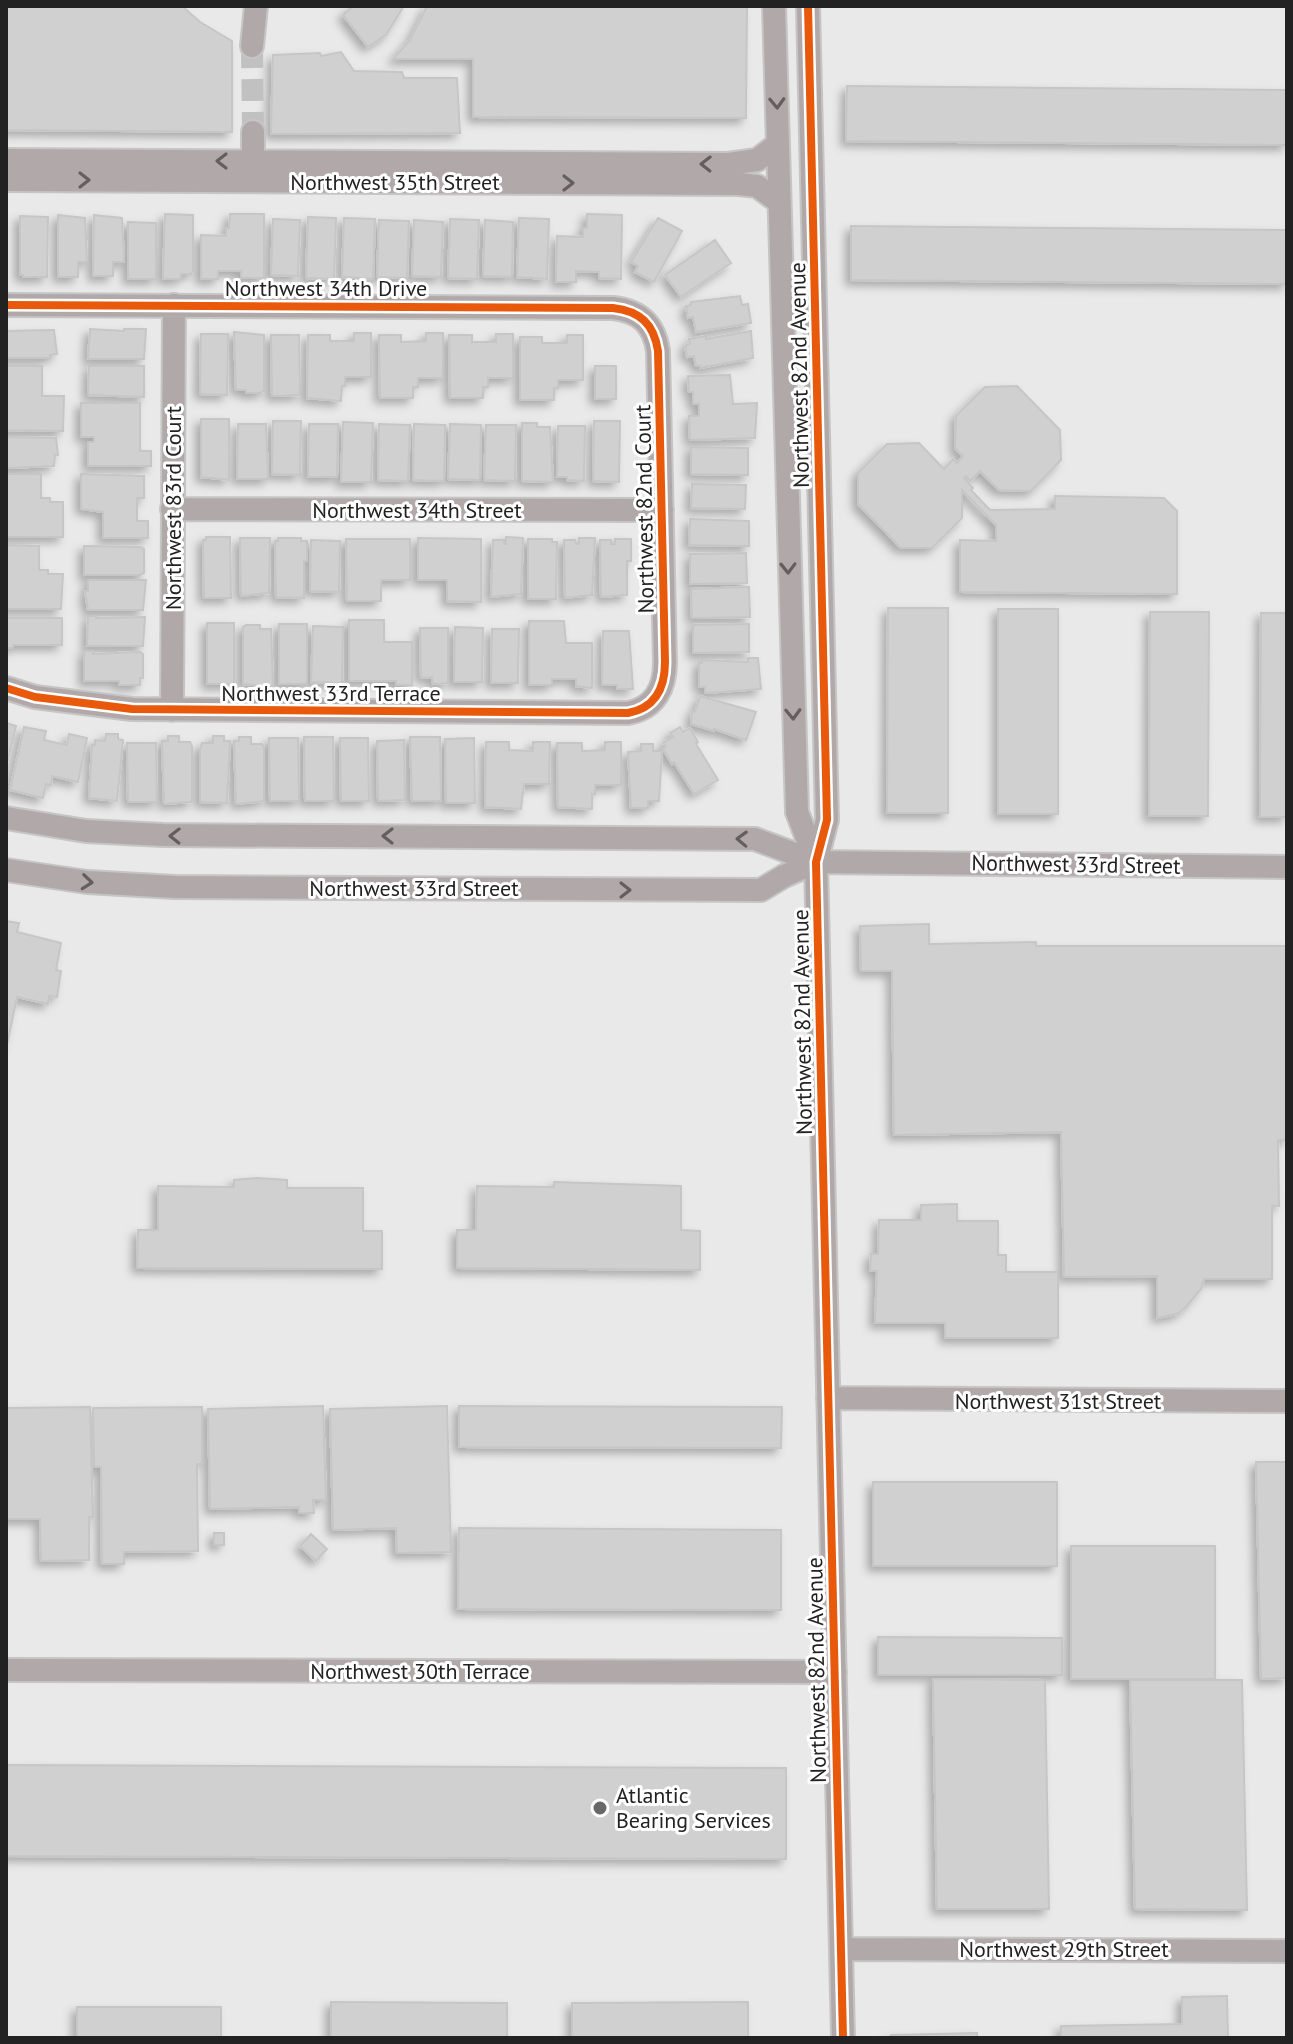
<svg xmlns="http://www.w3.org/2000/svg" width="1293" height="2044" viewBox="0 0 1293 2044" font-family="'PT Sans',sans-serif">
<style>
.building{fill:#d1d0d1;stroke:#c6c6c7;stroke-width:2;filter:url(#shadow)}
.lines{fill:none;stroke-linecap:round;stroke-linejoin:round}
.minor-tunnel{stroke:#c2c1c2;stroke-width:22;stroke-dasharray:22 11;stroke-linecap:butt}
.minor-casing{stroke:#c6c5c6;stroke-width:26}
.minor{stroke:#b1a8a9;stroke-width:22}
.cycleway-casing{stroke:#fff;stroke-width:13}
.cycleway{stroke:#e8590c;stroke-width:8}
.oneway{stroke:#635e5f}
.poi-dot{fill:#696869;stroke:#fff;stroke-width:3}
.labels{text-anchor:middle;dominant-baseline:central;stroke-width:6;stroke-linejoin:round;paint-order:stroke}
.street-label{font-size:22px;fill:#232223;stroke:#fff}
.poi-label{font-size:22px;fill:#232223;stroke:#fff;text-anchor:start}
</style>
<defs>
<filter id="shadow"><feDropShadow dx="-5" dy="5" stdDeviation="4" flood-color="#0004"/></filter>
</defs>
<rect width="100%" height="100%" fill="#eae9ea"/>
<path class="building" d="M6,6H182L200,22L232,41V132L6,130Z
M353,6H404L386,35L368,47L343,15Z
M427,6H747L746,118L473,117V59H393L410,40Z
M341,52L354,71L402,72L404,78H457L460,133L271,134L273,55L320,53L321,56Z
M847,86L1287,90V145L846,141Z
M165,214L193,215V271L191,274H181V279H163Z
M230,214H264V278H241V271H218V279H201V235L226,236V228H229Z
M587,214L622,215L621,279L599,278V272L576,271V282H556L557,236L583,237V228H587Z
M58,215L85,218L87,262H78V277H58Z
M94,215L122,218L124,262H113V276H93Z
M20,216L48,217L47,277H23V275H20Z
M308,217L336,218L334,279L306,278Z
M344,218L375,219L373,279L342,277Z
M519,218L549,219L547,279L517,277Z
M658,218L682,231L654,282L635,272L638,266L631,262Z
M273,219L300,220L298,276L271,275Z
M450,219L479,220L477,279L448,278Z
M379,220L409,221L407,278L377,277Z
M414,220L443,222L441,277L412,276Z
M485,220L513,222L512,277L483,276Z
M128,222L156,223V279H128Z
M851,226L1287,230V284L851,280Z
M715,240L731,263L681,297L665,275Z
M740,296L742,305L748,304L751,323L696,332L693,317L688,318L686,306L691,305V302Z
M90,329L124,331V329H146L144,359H88Z
M54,330L57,354L50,355V358H6V331Z
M751,331L753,358L700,368V366H696L694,356L687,357L685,346L690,344L689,339L706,336V339Z
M234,332L264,335V391L260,393H246V390H236Z
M354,333H371V377H345V386H342L341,401L307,398L308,335H330V341H354Z
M426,333H443V378H418V387H413V398H380L379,335H401V342L426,341Z
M201,334H228L227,395L200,394Z
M496,334H513V378H488V387H483V398H450L449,335H472V342H496Z
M271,335H299L300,395L272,396Z
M567,335H583V380H558V388H554V400H520V337H542V343H567Z
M6,366H42V396H64L63,431L6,430Z
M89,366H144V397L88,395Z
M595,366H616V399H595Z
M730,375L733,404L757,403L755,438L690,440L689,416H699V404H693V392H689L688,376Z
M1017,386L1060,430L1061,460L1031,491L999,490L980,471L970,481L966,476L964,478L973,488L971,490L990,510L1055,509V496L1164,498L1177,511V594L960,592V540L996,541V525L962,490V518L932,548H901L858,504V473L887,444L919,443L944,469L953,459L957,463L963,456L955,448L956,416L985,387Z
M81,403H140V451H151V466H88V442H94V437H81Z
M201,419H229V480L201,477Z
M273,421H301L300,475L272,474Z
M594,421H620L619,482L593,481Z
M343,422L373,423L371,482H341Z
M522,423H537V427H550L553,482L522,481Z
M238,424H266L268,479H237Z
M309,424H338L337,477H308Z
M379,424L410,425L408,481L378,480Z
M414,424L445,425L444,481L413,480Z
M450,424L481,425L480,480L448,479Z
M486,425H516L515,481L484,480Z
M558,426H585L584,481L567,480V477H557Z
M6,437L56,438L58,455H55L54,466L6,468Z
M691,447L748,448V475L691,474Z
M6,474H41V498H50V502H63V537H6Z
M81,474L144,476V498H137V521H148V538H103V512L81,509Z
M692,484L746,485L745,509L691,508Z
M690,519L749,521V546L689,545Z
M206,537H230L231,598H204L203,540H206Z
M506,537L523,538L521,594L491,597L493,540H504V544H506Z
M240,538H270L269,593L241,596Z
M278,538H301V541H307V561H304V598L276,597L275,541H278Z
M418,538L481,539V602L447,601V580H418Z
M579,538H595L592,595L565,598L564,540H575L576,544H579Z
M346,539H410V580H381V601H347Z
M528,539H552V542H557L556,599H528Z
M615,539H631V561H627V595L601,597L600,540H611V544H615Z
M311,540L340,541L339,592L310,591Z
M6,545L39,546V570H48V574H63L61,609H6Z
M84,546L141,547L144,549V573L140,575H84Z
M746,553L747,583L690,584V554Z
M88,580H146L143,610H88L85,591H88Z
M749,587L750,617L692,618L691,589Z
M888,608H948V813H887Z
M998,609H1058V814H998Z
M1150,612H1209L1208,816H1149Z
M1261,613H1287V817H1260Z
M88,616H96V618L145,617L143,646H87Z
M6,618H62V645H13V648H6Z
M349,620H384V642H412V685H396V681H349Z
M529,621H564L566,643H592V688L576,686V679H552V685H529Z
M207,623H234V684H207Z
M279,624H307V684H279Z
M749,624V652L693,653V625Z
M246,625H260V629H271L273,687L243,684V627Z
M313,626L343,627L342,683L311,682Z
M455,627L483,628L482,682H454Z
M420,628H448V683L433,684L432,677L421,678Z
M492,629H519L518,683H491Z
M603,631H629L633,689H617V685H602Z
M84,651H93V654L140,652L143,654V678H140V685H119V681H84Z
M748,658H758L761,689L705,693V687H699V663H702V660L748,662Z
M700,696L756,712L746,740L714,729V731L691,724L692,711L695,712Z
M6,723L16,726L6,767Z
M24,727L46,731L44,740L67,745L69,734L87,738L78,782L52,776L51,785L46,784L43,798L10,790Z
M680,727L683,732L690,728L698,742L696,744L718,780L694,794L674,762L672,764L663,749L666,747L663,743L673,737L670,733Z
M106,734H118V739L123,740L117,801L89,798L92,745H95V740L105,741Z
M168,736H179V742H190L192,746V802L164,804L162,741H168Z
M213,736H224V741H230L227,803L200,802V749L202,743H213Z
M239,737H251V744H262L264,747V801L236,804L234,741H239Z
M304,737H333L334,801H305Z
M410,737H440L441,801H412Z
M269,738H298L299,801H270Z
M340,738H368L369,801H341Z
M474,738L475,803H446L445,739Z
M404,740L405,800L378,801L377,741Z
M486,742H509V750L533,751V742H550L549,784H524L521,809L485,807Z
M605,742H621V785H595V794H592V809L558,807L557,743H582V751L605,750Z
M127,743H156L157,802H128Z
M641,744H653V751H662L659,801H648V808H631L628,752L641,751Z
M6,921L19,923L17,932L61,943L56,970L61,971L57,997L49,996L48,1004L17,997L6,1050Z
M929,924V944L1036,942V946H1287V1140H1278L1279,1206H1272V1279H1204L1201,1289L1186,1307L1177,1314L1157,1318V1276L1064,1277L1061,1132L894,1135L892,971H861L860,926Z
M257,1178L287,1180V1188H363V1231H382V1269L137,1268L138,1230H158V1186L234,1187V1180Z
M554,1182L681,1186V1230L700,1231V1270L457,1268V1230H476L477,1186L554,1187Z
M957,1204V1221H998V1255H1006V1272H1058V1338H945V1323H875L877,1271H870L871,1254H878L879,1220H921V1205Z
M323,1406L326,1500H313L314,1513H299V1507L210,1509L208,1409Z
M447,1406L451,1552L397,1553L396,1528L333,1530L330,1409Z
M459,1406L782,1407L781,1448L459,1447Z
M90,1407L93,1517H89V1560L41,1561L40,1519H6V1408Z
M202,1407V1464H197L198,1551L124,1552V1564H102L101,1467H94L93,1408Z
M1256,1462H1287V1678L1261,1679Z
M873,1482H1057V1566H873Z
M459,1528L781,1530V1610L458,1609Z
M214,1533H224V1545H214Z
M311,1534L327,1549L316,1561L300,1546Z
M1071,1546H1215V1679H1071Z
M878,1637L1062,1638V1675H878Z
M933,1679L1045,1680L1049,1909H937Z
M1130,1680H1242L1247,1910L1135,1909Z
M6,1765L786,1768V1859L6,1856Z
M1227,1996L1228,2038H1061V2026L1182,2024V1997Z
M331,2002L507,2003V2038H331Z
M748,2002V2038H572V2003Z
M77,2007H221V2038H77Z
M977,2033V2038H888L891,2035Z"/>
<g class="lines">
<path class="minor-tunnel" d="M252,46L253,132"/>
<defs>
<path id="minor" d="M774,6L797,812L816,862
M808,6L827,820L816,862L843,2038
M252,46L256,6
M6,160L728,164L757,160L778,144
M253,176V132
M6,180L739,184L757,186L779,202
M6,305L613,308C640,311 654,324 658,351L665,662C665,688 655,708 628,713L132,709L35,697L6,688
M172,509L662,510
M172,710L174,305
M6,818L86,831L163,835L755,839L816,862L1287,867
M6,870L87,882L175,887L761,890L784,876L816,862
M828,1398L1287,1401
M6,1670L835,1672
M841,1949L1287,1951"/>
</defs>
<use href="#minor" class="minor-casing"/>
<use href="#minor" class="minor"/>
<defs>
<path id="cycleway" d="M808,6L827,820L816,862L843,2038
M6,305L613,308C640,311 654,324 658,351L665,662C665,688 655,708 628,713L132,709L35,697L6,688"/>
</defs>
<use href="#cycleway" class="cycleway-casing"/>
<use href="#cycleway" class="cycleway"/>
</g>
<defs><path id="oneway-chevron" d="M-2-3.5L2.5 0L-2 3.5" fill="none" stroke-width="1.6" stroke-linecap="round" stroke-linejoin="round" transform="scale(2)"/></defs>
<g class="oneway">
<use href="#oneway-chevron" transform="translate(777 103) rotate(88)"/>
<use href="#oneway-chevron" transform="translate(222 161) rotate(-180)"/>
<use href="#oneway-chevron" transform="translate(706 164) rotate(-179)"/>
<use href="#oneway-chevron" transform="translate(84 180)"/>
<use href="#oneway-chevron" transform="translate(568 183)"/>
<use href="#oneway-chevron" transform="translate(788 568) rotate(89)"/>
<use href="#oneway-chevron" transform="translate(793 714) rotate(88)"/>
<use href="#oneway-chevron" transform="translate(175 836) rotate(-179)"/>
<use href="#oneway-chevron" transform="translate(388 836) rotate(-180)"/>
<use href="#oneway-chevron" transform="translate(742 839) rotate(-178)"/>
<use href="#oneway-chevron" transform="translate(87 882) rotate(6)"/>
<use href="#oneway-chevron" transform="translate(625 890)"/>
</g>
<circle class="poi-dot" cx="600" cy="1808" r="8"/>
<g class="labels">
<g class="street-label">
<text x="395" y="182">Northwest 35th Street</text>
<text x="326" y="288">Northwest 34th Drive</text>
<text transform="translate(799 375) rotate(-91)">Northwest 82nd Avenue</text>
<text transform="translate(173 508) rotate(-90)">Northwest 83rd Court</text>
<text transform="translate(644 509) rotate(-91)">Northwest 82nd Court</text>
<text x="417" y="510">Northwest 34th Street</text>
<text x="331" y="693">Northwest 33rd Terrace</text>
<text transform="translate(1076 864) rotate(1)">Northwest 33rd Street</text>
<text x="414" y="888">Northwest 33rd Street</text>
<text transform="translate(802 1022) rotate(-91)">Northwest 82nd Avenue</text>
<text x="1058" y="1401">Northwest 31st Street</text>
<text transform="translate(816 1670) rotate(-91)">Northwest 82nd Avenue</text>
<text x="420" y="1671">Northwest 30th Terrace</text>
<text x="1064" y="1949">Northwest 29th Street</text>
</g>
<g class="poi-label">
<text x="616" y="1795">Atlantic<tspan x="616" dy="25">Bearing Services</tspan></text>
</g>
</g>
<rect width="1293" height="2044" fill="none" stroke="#232223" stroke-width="16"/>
</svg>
